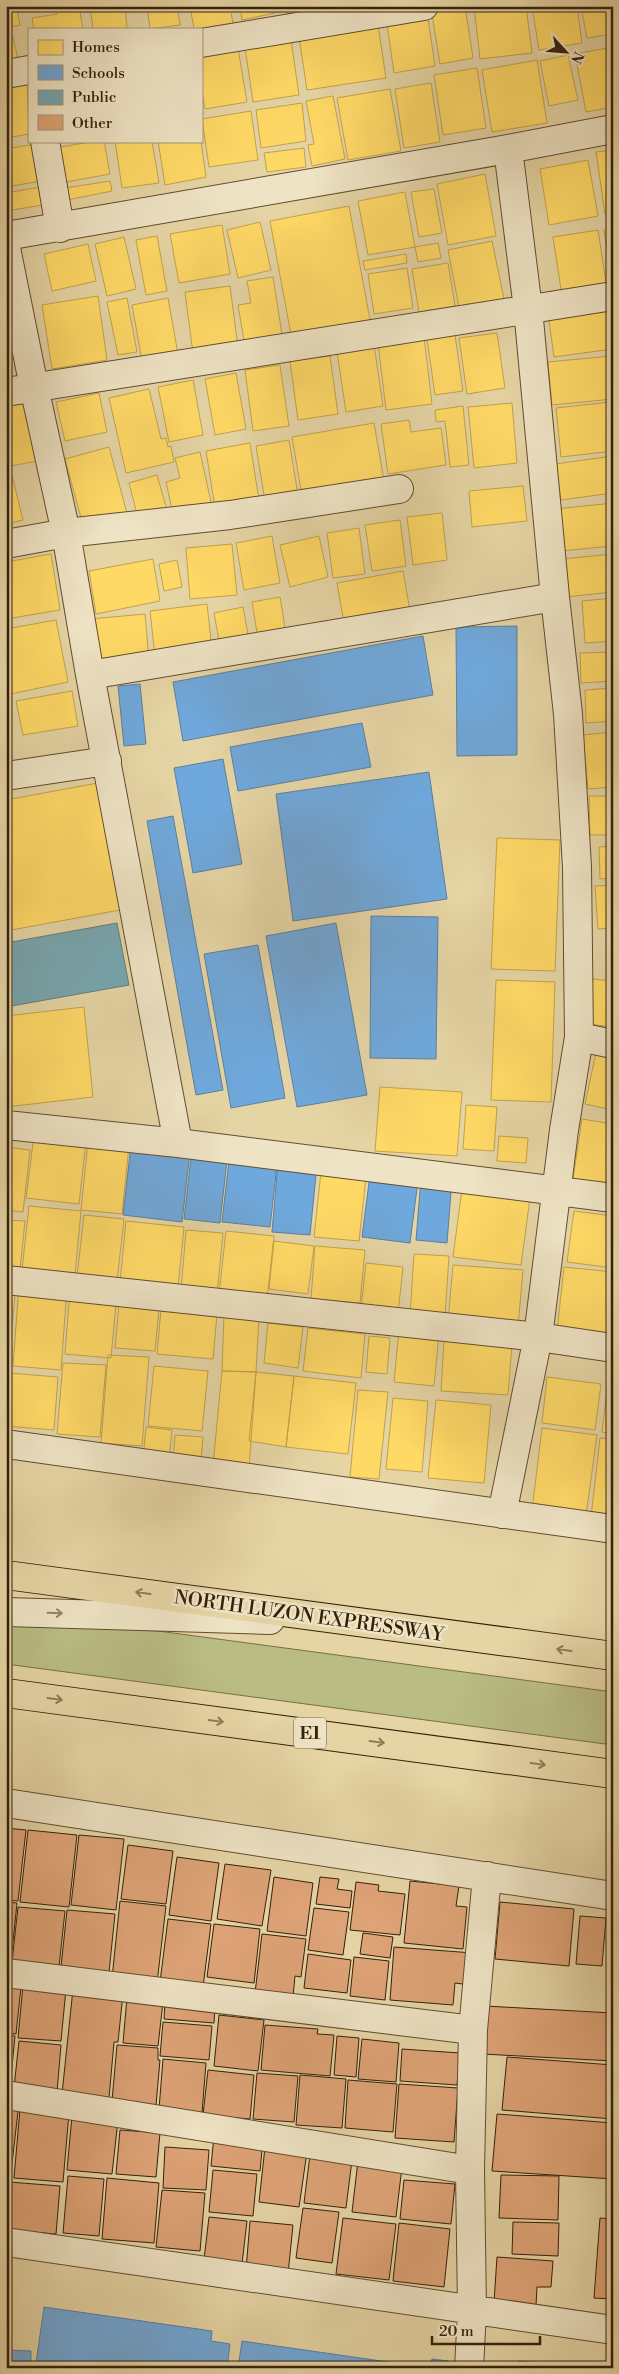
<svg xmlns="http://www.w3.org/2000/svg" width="619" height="2374" viewBox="0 0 619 2374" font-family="'Libre Bodoni',serif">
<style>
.green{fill:#b9bc83;stroke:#776e47}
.homes{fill:#ffd966;stroke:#c2a24b}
.schools{fill:#6fa8dc;stroke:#5e7f9d}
.public{fill:#76a5af;stroke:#627d7e}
.building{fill:#dea376;stroke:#35200b}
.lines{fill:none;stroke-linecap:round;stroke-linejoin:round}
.minor-casing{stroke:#614d31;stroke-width:30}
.highway-casing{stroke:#35200b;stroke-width:30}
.minor{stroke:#eee3c4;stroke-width:28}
.highway{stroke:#e5d4a4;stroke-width:28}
.oneway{stroke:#8d7a58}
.oneway2{stroke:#928268}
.labels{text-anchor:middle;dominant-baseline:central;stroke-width:5;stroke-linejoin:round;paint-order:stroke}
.shield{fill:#eee3c4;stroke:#6c5a42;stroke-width:1}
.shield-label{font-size:18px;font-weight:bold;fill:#35200b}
.street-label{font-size:19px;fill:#35200b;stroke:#eee3c4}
</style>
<rect width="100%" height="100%" fill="#e5d4a4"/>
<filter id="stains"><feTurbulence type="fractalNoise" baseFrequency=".004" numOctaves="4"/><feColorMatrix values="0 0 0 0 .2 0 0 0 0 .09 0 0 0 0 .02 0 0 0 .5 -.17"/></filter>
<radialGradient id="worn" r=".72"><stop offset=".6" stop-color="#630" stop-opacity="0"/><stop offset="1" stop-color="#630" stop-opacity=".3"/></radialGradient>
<path class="green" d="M6,1623L158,1631L613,1692V1745L6,1664Z"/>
<path class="homes" d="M6,6H16L20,25L6,28Z
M56,6H79L83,29H34L32,18L57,14Z
M90,6H125L127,29H93Z
M147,6H177L180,25L150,29Z
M190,6H230L233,24L201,31V29H194Z
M240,6H279L280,12L242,20Z
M286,6H326L287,14Z
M445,6H465L473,58L440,64L431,8Z
M474,6H526L532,53L480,59Z
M532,6H577L582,43L539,50Z
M581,6H613V34L587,38Z
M427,11L435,66L394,73L386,18Z
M377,19L386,78L307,90L298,30Z
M290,33L299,95L253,102L244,41Z
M13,37L19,64L6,67V38Z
M237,42L247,102L205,109L201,85V48Z
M613,47V107L586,112L575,54Z
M568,55L578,100L549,106L540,61Z
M537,60L547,123L492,132L482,70Z
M477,68L486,128L443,135L434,75Z
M27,81L29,134L6,138V85Z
M431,83L440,142L404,148L395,89Z
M390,89L401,151L348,160L337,98Z
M333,96L345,159L312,166L308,145L314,144L306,101Z
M302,103L306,141L261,148L256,110Z
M251,111L258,160L209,167L202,119Z
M96,141H104L110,174L61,183L55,148Z
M115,141H152L159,183L122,188Z
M158,141H201L206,177L165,185Z
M35,144L41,181L6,187V149Z
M304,148L306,167L267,172L264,153Z
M613,150V213L605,214L596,152Z
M588,160L598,216L549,225L540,169Z
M485,174L496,236L448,245L437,184Z
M110,181L112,191L67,200L65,188Z
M46,186L49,204L6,211V193Z
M434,189L442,233L419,237L411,192Z
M405,192L415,247L368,255L358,201Z
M349,206L370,320L291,335L270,221Z
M260,222L271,270L238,278L227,230Z
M222,225L230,274L179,283L170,234Z
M613,228V285H612L604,230Z
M598,230L607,289L562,296L553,237Z
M157,236L167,291L146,295L136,240Z
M124,237L136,289L107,296L95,244Z
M492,241L504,299L459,307L448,250Z
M438,243L441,258L418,262L415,247Z
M88,244L96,281L52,291L44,254Z
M406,254L407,263L365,270L363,261Z
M448,263L455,306L419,312L412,269Z
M407,268L413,308L374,314L368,274Z
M273,277L283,341L245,347L238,305L251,303L247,281Z
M230,286L238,347L193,353L185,292Z
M98,296L107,360L52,369L42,305Z
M127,298L137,352L118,355L107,302Z
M168,298L178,354L142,361L132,305Z
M613,304V349L554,357L548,313Z
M497,333L505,388L467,394L459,338Z
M455,335L463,391L435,395L427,339Z
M424,337L432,404L386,410L378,343Z
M374,345L383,406L346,412L337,352Z
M330,356L338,414L298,420L290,361Z
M611,356L613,399L552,405L548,362Z
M280,365L289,426L253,431L245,370Z
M236,373L246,429L215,435L205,379Z
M193,380L203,435L169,442L158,387Z
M149,389L161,439L166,438L168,447L171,446L174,462L126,473L109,398Z
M99,393L107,432L65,441L56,402Z
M26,399L37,461L6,467V402Z
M611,402L613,451L561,457L556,408Z
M512,403L517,463L474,468L468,407Z
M463,406L469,465L450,467L445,421L436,422L435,410Z
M409,420L411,432L441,428L446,465L388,474L381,424Z
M374,423L384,481L302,496L292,437Z
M289,440L298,495L265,501L256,446Z
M250,443L259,500L215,508L206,451Z
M109,447L127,513L83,525L65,459Z
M200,452L213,511L174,519L166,482L180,478L175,458Z
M613,456V493L561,500L555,464Z
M12,475L23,520L6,524V476Z
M157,475L167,510L138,518L129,483Z
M523,486L527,521L472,527L469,491Z
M613,503V546L560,551L556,509Z
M442,513L447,560L413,565L407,517Z
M400,520L406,566L372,571L365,525Z
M359,528L365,574L333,578L327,533Z
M272,536L280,583L244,590L236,543Z
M319,536L328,577L290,587L280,545Z
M232,544L237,595L190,599L186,548Z
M51,554L60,610L6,619V562Z
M613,554V592L565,597L562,559Z
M153,559L160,601L96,614L89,571Z
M177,560L182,587L164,591L159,564Z
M403,571L410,611L344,623L337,583Z
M280,597L286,634L258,639L252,602Z
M613,598V641L585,643L582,601Z
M207,604L212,649L155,656L150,611Z
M243,607L249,640L220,646L214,613Z
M145,614L149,659L94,664L90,619Z
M56,620L68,682L6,695V629Z
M613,652V681L581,683L580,653Z
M613,688V721L586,723L585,690Z
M72,691L78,726L23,735L16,701Z
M6,704L12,733L6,735Z
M613,732V787L588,789L583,735Z
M98,783L120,910L6,931V800Z
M589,796H613V835H590Z
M497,838L560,840L555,971L491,969Z
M613,846V878L600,879L599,847Z
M613,885V928L598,929L595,886Z
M608,934H613V972H608Z
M593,979L613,981V1027L588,1024Z
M496,980L555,982L551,1102L491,1100Z
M84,1007L93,1097L6,1107V1016Z
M597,1048L613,1051V1110L585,1104Z
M380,1087L462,1092L457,1156L375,1151Z
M466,1105L497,1107L494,1151L463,1149Z
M582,1119L613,1124V1186L573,1179Z
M34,1135L86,1141L79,1204L26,1198Z
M499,1136L528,1138L526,1163L497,1161Z
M88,1142L129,1146L122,1214L81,1210Z
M6,1147L30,1150L23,1212L6,1210Z
M321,1172L366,1177L359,1241L314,1237Z
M462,1189L530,1198L521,1265L453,1257Z
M29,1206L81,1211L75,1275L22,1270Z
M574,1211L613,1216V1268L567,1262Z
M84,1215L124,1219L117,1281L77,1277Z
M6,1220L25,1221L20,1269L6,1268Z
M126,1221L184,1227L178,1288L120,1283Z
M186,1230L223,1233L217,1294L181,1291Z
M226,1231L274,1236L267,1299L219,1294Z
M274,1241L314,1246L308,1294L269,1289Z
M315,1246L365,1250L360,1303L311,1299Z
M414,1254L449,1256L445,1317L410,1315Z
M366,1263L403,1267L398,1313L361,1309Z
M453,1265L523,1270L518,1327L448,1321Z
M564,1267L613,1272V1336L557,1331Z
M6,1282L16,1283L9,1362H6Z
M19,1285L67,1288L61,1370L13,1366Z
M70,1290L117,1293L111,1358L65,1354Z
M120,1294L160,1298L155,1351L115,1348Z
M161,1309L217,1314L213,1359L157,1354Z
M224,1315L259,1318L256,1372L222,1371Z
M268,1323L303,1327L298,1368L264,1363Z
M308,1328L365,1334L361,1378L303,1371Z
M399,1330L439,1334L434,1386L394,1382Z
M369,1336L390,1338L387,1374L366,1372Z
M444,1340L512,1344L508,1395L441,1391Z
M108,1355L149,1357L142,1446L101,1443Z
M63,1363L106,1365L100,1437L57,1434Z
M154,1366L208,1371L202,1431L148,1426Z
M222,1371L256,1372L249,1468L213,1465Z
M256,1372L294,1376L286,1447L249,1441Z
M9,1373L58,1377L54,1430L6,1426Z
M294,1376L356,1383L348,1454L286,1447Z
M547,1377L601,1384L595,1430L542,1423Z
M358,1390L388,1392L379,1479L350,1477Z
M607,1390L613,1391V1434L602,1432Z
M393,1398L428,1401L422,1472L386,1469Z
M436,1400L491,1405L484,1483L428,1478Z
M146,1427L172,1430L169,1460L143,1458Z
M542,1428L597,1435L586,1516L532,1510Z
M175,1435L203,1437L201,1461L173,1459Z
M600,1438L613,1439V1519L591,1517Z"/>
<path class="schools" d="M517,626V755L457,756L456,627Z
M423,636L433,695L183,741L173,682Z
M140,684L146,744L124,746L118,686Z
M362,723L371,767L238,791L230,747Z
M223,759L242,864L193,873L174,768Z
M429,772L447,899L293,921L276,794Z
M173,816L223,1090L196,1095L147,821Z
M371,916L438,917L436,1059L370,1058Z
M336,923L367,1095L297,1107L266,936Z
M258,945L285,1098L231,1108L204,954Z
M131,1145L190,1151L182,1222L123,1215Z
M191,1157L227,1160L220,1223L184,1219Z
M229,1160L277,1165L270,1227L222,1222Z
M278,1162L317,1165L310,1235L272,1232Z
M370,1175L418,1181L410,1243L362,1237Z
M421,1178L452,1180L447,1243L416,1240Z
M44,2307L212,2331L211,2341L230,2344L227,2368H67L36,2363Z
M242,2341L423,2367L238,2368Z
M6,2350L31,2351V2368H6Z
M432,2359L448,2361L447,2368H430Z
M519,2361L555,2364L554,2368H518Z"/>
<path class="public" d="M117,923L129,985L6,1007V943Z"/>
<path class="building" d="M6,1828L26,1830L18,1901L6,1900Z
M28,1830L77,1835L69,1907L20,1902Z
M79,1835L124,1839L116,1910L71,1905Z
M128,1845L173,1851L166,1904L121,1899Z
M177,1857L219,1863L211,1921L169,1915Z
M225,1864L271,1870L262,1926L217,1919Z
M274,1877L313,1883L306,1936L267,1931Z
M320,1877L339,1879L337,1889L352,1891L350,1908L316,1904Z
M410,1881L459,1886L456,1906L467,1907L463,1949L404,1943Z
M356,1882L379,1885L378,1891L405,1894L400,1935L350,1930Z
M120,1901L166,1906L157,1983L112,1978Z
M6,1902L17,1903L11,1961L6,1960Z
M500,1902L574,1909L569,1966L495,1959Z
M18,1907L65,1911L59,1967L12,1962Z
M314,1908L349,1912L343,1955L308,1950Z
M67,1910L115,1914L109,1972L61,1967Z
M580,1916L606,1918L602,1966L576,1964Z
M168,1919L211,1924L203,1987L160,1982Z
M214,1924L260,1929L254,1983L207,1977Z
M612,1926H613V1969H609Z
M363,1933L393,1937L390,1958L360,1954Z
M262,1934L306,1939L301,1977L295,1976L293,1997L255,1993Z
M394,1947L473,1953L470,1985L455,1983L453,2005L390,2000Z
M308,1954L351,1960L347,1993L304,1988Z
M354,1957L389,1961L385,2000L350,1996Z
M610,1972H613V2007H608Z
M23,1985L66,1989L61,2041L18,2038Z
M6,1986L21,1987L16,2034L6,2033Z
M73,1989L123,1994L118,2042H114L109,2098L62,2094Z
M127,1998L163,2002L158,2046L123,2043Z
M165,2002L215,2007L214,2023L164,2019Z
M485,2006L613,2013V2061L482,2054Z
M219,2015L264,2020L258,2071L214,2066Z
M163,2022L212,2026L209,2060L160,2056Z
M265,2025L318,2029L317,2034L334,2035L330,2076L261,2070Z
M6,2035L15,2036L10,2087L6,2086Z
M337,2036L359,2038L356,2077L334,2075Z
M362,2039L399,2043L396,2082L358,2079Z
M19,2041L61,2045L57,2092L14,2088Z
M117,2045L158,2048V2060H160L156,2105L112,2101Z
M402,2049L460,2053L457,2085L400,2081Z
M507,2057L613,2065V2119L502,2110Z
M163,2059L206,2063L202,2113L159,2109Z
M208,2070L254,2075L250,2119L203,2115Z
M257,2073L298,2076L294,2122L253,2119Z
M300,2075L346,2079L342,2128L296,2125Z
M348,2080L397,2084L393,2132L345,2128Z
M399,2084L458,2088L454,2142L395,2138Z
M6,2102L19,2103L11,2172H6Z
M20,2109L69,2113L63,2182L14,2178Z
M497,2114L613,2123V2179L492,2171Z
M72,2116L118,2120L112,2174L67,2170Z
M120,2130L160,2133L156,2177L116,2174Z
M214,2136L263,2140L260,2171L211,2166Z
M165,2147L209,2150L206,2190L163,2188Z
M265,2147L307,2152L299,2207L259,2202Z
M310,2155L352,2160L346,2208L304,2203Z
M358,2161L402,2167L396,2217L352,2212Z
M213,2170L257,2174L253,2216L209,2212Z
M501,2175L559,2176L558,2220L499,2218Z
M68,2176L104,2179L99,2236L63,2233Z
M107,2178L159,2183L154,2243L102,2239Z
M404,2180L455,2184L451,2224L400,2219Z
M9,2182L60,2186L56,2234L6,2230Z
M162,2190L205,2193L200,2251L156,2247Z
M303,2208L339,2212L332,2263L296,2258Z
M209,2217L247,2221L242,2264L204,2260Z
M343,2218L396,2224L389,2280L336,2274Z
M600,2218L613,2219V2299L594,2298Z
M250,2221L293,2225L288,2274L246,2270Z
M513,2222L559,2223L558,2256L512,2254Z
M399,2223L450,2229L444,2287L393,2281Z
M497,2257L553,2261L551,2287H537L536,2305L494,2302Z"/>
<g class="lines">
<defs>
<path id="minor" d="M201,43L424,6
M6,74L29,70
M45,141L60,228
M6,236L508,149L613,129
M6,248L34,387L66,533L90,675L178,1143
M6,392L613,296
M6,544L66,533L230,515L399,489
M90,675L555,597
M6,776L107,761
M579,1037L613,1044
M6,1125L178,1143L613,1198
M6,1280L538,1337L613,1348
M6,1444L613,1529
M502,1514L538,1337L564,1130L579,1037L577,867L568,714L555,597L528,309L508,149
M6,1612L270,1620
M6,1803L613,1896
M6,1973L473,2030
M6,2095L470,2170
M6,2242L613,2330
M469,2368L472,2311L470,2170L473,2030L487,1876"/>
<path id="highway" d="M6,1575L613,1656
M6,1693L613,1774"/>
</defs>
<use href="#minor" class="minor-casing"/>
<use href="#highway" class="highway-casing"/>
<use href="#minor" class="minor"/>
<use href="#highway" class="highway"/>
</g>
<defs><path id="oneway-shaft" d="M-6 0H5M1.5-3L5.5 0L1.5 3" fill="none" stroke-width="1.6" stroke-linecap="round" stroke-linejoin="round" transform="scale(1.25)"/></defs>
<g class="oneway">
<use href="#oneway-shaft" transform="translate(143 1593) rotate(-172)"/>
<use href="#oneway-shaft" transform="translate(564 1650) rotate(-172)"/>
<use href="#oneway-shaft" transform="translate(55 1699) rotate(8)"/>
<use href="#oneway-shaft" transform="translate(216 1721) rotate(8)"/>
<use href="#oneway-shaft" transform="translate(377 1742) rotate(8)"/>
<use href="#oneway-shaft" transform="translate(538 1764) rotate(8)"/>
</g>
<use class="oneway2" href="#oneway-shaft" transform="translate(55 1613) rotate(2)"/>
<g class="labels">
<rect class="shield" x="294" y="1717.5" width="32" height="31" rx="4"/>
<g class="shield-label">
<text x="310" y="1733">E1</text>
</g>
<g class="street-label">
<text transform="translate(309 1616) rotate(8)">NORTH LUZON EXPRESSWAY</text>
</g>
</g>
<rect width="619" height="2374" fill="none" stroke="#e5d4a4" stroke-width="25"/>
<rect x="8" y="8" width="604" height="2359" fill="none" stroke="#35200b" stroke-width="2.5"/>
<rect x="12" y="12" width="594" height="2349" fill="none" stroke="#35200b"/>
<rect x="28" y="28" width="175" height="115" fill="#eee3c4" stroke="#a4957a"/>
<rect x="38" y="40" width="25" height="15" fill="#ffd966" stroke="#a4957a"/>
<text x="72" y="52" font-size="15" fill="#35200b">Homes</text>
<rect x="38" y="65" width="25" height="15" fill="#6fa8dc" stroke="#a4957a"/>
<text x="72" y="78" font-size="15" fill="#35200b">Schools</text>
<rect x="38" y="90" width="25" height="15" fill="#76a5af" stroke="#a4957a"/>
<text x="72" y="102" font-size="15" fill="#35200b">Public</text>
<rect x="38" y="115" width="25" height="15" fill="#dea376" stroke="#a4957a"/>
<text x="72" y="128" font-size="15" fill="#35200b">Other</text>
<g transform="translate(566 52) rotate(116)" stroke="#eee3c4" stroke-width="4" paint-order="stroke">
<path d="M0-4L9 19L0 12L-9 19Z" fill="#35200b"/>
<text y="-8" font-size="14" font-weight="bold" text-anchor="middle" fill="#35200b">N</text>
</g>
<path d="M432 2336v8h108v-8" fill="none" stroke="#35200b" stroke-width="2.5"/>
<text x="439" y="2336" font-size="15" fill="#35200b" stroke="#eee3c4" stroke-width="4" paint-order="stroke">20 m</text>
<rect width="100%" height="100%" filter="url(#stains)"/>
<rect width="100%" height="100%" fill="url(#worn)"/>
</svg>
